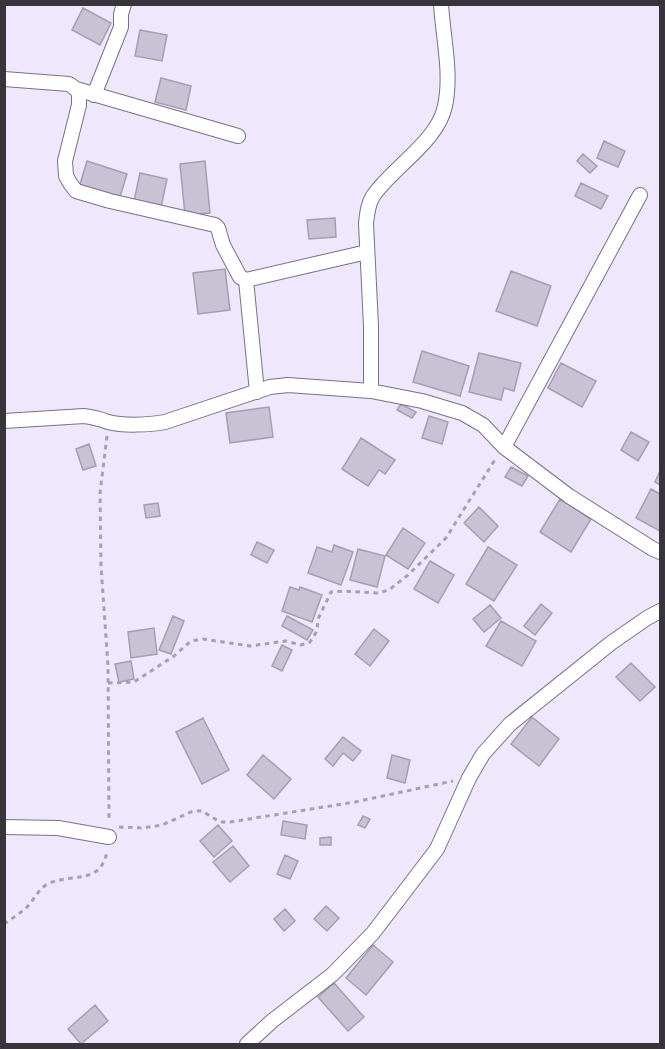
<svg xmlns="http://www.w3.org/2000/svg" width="665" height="1049" viewBox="0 0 665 1049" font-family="Roboto,sans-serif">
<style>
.building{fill:#c9c2d5;stroke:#a59eb0;stroke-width:1.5}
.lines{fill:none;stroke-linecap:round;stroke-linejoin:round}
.minor-casing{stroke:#787183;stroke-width:16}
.path{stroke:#a6a0af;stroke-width:3;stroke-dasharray:4.5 4.5;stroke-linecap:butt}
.minor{stroke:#fff;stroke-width:14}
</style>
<rect width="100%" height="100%" fill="#efe7fb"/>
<path class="building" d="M83,8L111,23L100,45L72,30Z
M140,30L167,35L162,61L135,56Z
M161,78L191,86L186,110L155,102Z
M604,141L625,151L618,167L597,158Z
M583,154L597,166L590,173L577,161Z
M87,161L127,174L118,203L78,191Z
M205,161L210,213L185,215L180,164Z
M140,173L167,179L161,207L134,201Z
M581,183L608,196L601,209L575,196Z
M335,218L336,237L309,239L307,220Z
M225,269L230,310L198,314L193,273Z
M511,271L551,286L537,326L496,311Z
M422,351L469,366L460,396L413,382Z
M479,353L521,363L514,391L504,388L501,400L469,392Z
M561,363L596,381L582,407L548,388Z
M401,404L416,412L412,418L397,410Z
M269,407L273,437L230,443L226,413Z
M429,416L448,422L442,444L422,438Z
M631,432L649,442L638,461L621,450Z
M361,438L395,460L385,474L379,470L368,486L342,469Z
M89,444L96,466L83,470L76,449Z
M511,467L528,476L522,486L505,477Z
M660,471V485L655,482Z
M651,489L660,494V531L636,518Z
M560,499L591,519L571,552L540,532Z
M158,503L160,516L146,518L144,505Z
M479,507L498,526L484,542L464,523Z
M403,528L425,543L408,569L386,555Z
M257,542L274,550L267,563L251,555Z
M334,545L353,552L341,585L308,573L317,547L332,552Z
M488,547L517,565L494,601L466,584Z
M358,549L385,556L377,587L350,580Z
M430,561L454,575L438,603L414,589Z
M290,587L299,590L300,587L322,595L312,622L282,611Z
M541,604L552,613L535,635L524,626Z
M490,605L501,618L484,632L473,619Z
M173,616L184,621L171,654L159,650Z
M287,616L313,630L307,640L282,626Z
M501,621L536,641L522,666L486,646Z
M154,628L157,654L131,658L128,632Z
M374,629L389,641L370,666L355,654Z
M282,645L292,650L282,671L272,666Z
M131,661L134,679L119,682L115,664Z
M631,663L655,687L640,701L616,677Z
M532,717L559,739L539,766L511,744Z
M203,718L229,770L202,784L176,732Z
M343,737L361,751L353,761L343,753L333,766L325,759Z
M263,755L291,779L274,799L247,775Z
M392,755L410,760L405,783L387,778Z
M363,816L370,819L365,828L358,825Z
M283,821L307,825L305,839L281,835Z
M218,825L232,841L214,857L200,841Z
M331,837V845H320V838Z
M233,846L249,866L230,882L213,862Z
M285,855L298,861L290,879L277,874Z
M326,906L339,918L327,931L314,919Z
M285,909L295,921L284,931L274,919Z
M373,945L393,962L366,995L346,978Z
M334,983L364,1017L348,1031L318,997Z
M95,1005L108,1021L81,1044L68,1029Z"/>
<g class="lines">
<defs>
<path id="minor" d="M4,79L69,84L76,89L79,94V105L65,161L66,176L70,183L76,191L110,201L215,225L218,228L223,245L240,277L246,280L367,252
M76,89L238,136
M94,95L121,27V14L124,4
M246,280L257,392
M371,391V326L366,223C367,214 368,204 373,196C393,167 438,141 445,106C452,73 443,38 441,4
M4,421L84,416C93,417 100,419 108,422C123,426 149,425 165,422L270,387L288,385L371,391L422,401L462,413L483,425L504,447L569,496L653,549L660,552
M504,447L640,195
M4,827L58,828L109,837
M247,1044L272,1021L333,974L373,933L437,849L469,778L483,754L510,724L611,643L647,618L660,611"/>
</defs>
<use href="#minor" class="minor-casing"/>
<path class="path" d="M107,436L100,493L101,566L108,666L109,821
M108,683L134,682L174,656L191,641L203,639L250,646L286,641L301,645L310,642L317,631L318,619L331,592L344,591L377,593L389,590L408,575L446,538L496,458
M119,827L143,828L162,825L191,812L197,811H202L220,822H230L355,802L453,781
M4,924C12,919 20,913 27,907C35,899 39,887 50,883C73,873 100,885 107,852"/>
<use href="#minor" class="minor"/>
</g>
<rect width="665" height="1049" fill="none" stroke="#37343c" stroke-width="12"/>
</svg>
